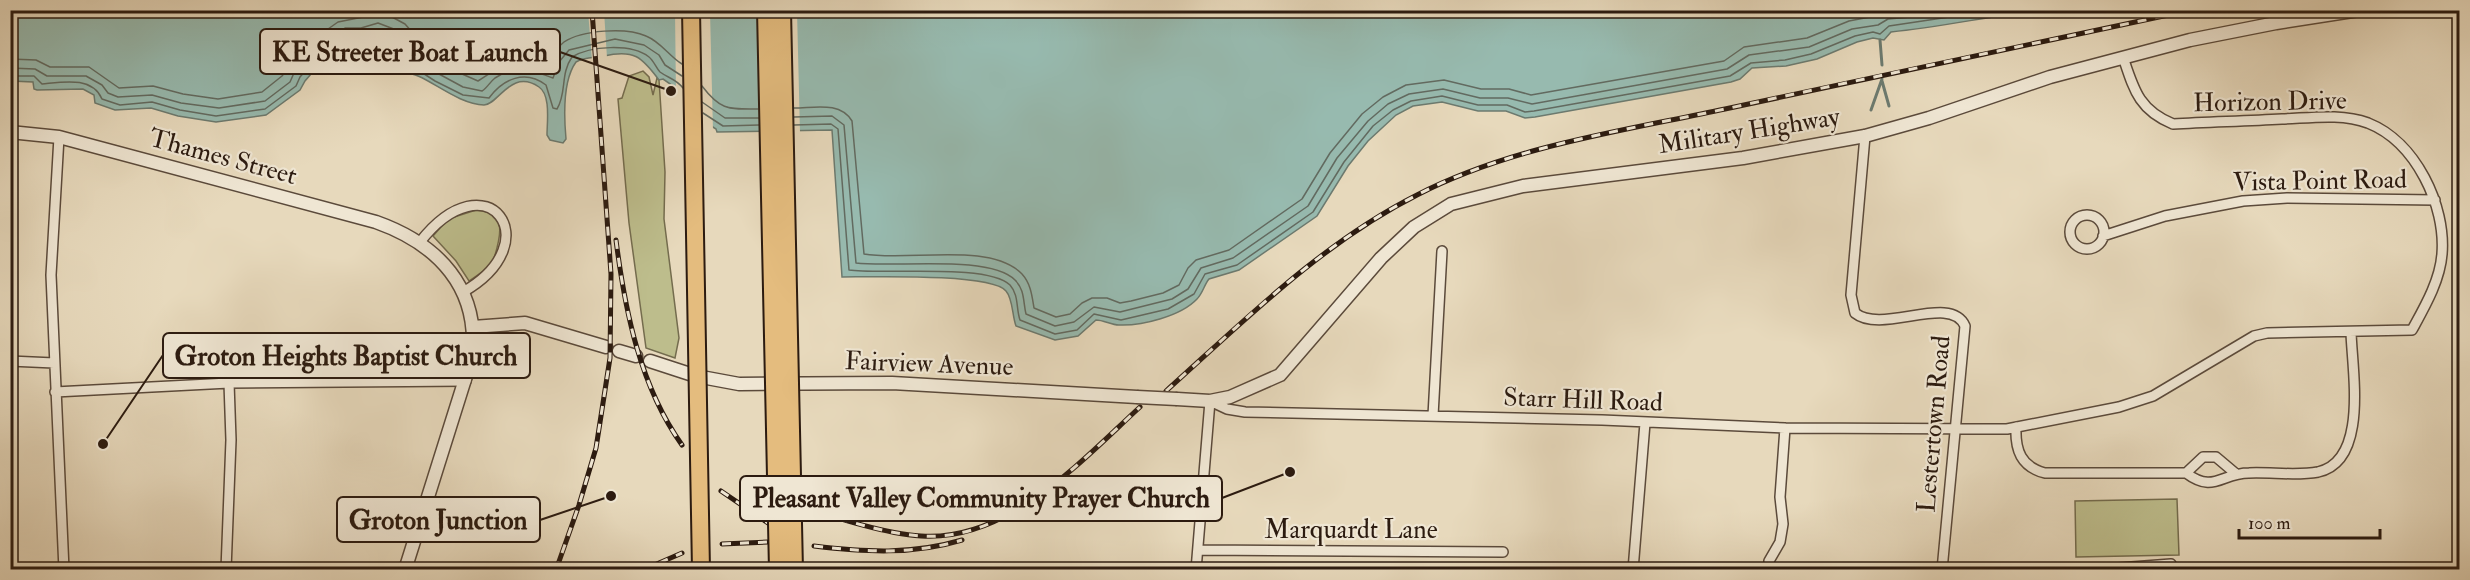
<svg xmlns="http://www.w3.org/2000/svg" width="2470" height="580" viewBox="0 0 2470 580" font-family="'IM FELL Double Pica',serif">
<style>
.green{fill:#bdbd8c;stroke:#746c4e;stroke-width:1.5}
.water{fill:#97baaf;stroke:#6c7a6f;stroke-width:1.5}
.pier{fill:#e7d9bc}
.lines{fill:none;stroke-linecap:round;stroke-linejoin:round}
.shore{stroke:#626a60;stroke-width:1.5}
.stream{stroke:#6c7a6f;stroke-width:3}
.minor-casing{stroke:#5b4a3b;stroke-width:12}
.tertiary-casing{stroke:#5b4a3b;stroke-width:15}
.minor{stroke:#efe6d3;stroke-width:9}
.tertiary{stroke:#efe6d3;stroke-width:12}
.rail-casing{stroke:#2c1b10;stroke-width:5}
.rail{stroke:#efe6d3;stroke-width:3;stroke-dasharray:9;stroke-linecap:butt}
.tertiary-bridge-casing{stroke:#5b4a3b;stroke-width:15;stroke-linecap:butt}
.motorway-bridge-casing{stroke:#2c1b10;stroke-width:20;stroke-linecap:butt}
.tertiary-bridge{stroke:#efe6d3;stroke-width:12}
.motorway-bridge{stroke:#e4bc7e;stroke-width:16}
.labels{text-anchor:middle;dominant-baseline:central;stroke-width:4.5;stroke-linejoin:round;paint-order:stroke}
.street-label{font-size:26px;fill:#2c1b10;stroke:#efe6d3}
.leader{fill:none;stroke:#2c1b10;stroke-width:2}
.callout-dot{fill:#2c1b10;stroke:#efe6d3;stroke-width:2}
.callout{fill:#efe6d3;stroke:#2c1b10;stroke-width:2}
.callout-label{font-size:27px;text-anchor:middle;font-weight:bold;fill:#2c1b10}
</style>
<rect width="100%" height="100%" fill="#e7d9bc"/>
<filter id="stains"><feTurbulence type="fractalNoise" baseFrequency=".00333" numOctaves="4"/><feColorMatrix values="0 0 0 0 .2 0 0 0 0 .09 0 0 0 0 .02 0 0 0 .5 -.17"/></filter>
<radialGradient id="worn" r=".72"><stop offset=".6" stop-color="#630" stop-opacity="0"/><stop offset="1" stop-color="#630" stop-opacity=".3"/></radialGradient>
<path class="green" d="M643,71L649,77L653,95L657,78L659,80L665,172L664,219L679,338L675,358L646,348L629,223L618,99L622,98L629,76Z
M476,210C511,212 499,242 492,265L469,281L456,261L433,236L448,219Z
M2177,499L2179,555L2076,557L2075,501Z"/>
<path class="water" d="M11,10L2034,11C1986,17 1939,27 1891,32L1884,40L1873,38L1857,42L1817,59L1786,66L1752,68L1740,79L1731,82L1535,117L1525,118L1506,111H1478L1442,102L1413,106L1396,115L1368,141L1348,166L1317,216L1239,270L1209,279C1204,285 1203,293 1197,299C1181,316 1142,326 1119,325C1111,325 1104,320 1096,320L1078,336L1055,340L1016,326C1012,315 1013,299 1006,291C991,273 870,277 842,277L832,130L717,132L716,129C693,117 685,92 663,79L659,80C642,57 634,49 604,56C594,58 585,57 576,62C563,80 564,117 566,139L563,143L550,140L547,135C547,122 551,95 539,87C511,68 498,105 484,105C454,104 423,71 404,73C407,57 395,39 377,36L362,41H350L324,59L305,81L300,90L266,115L216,122L178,116L151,108L115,110L95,103L94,95L83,89L37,90L34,89L33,82L11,81Z"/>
<path class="pier" d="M588,11H604L607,58L592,60Z
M675,11H710L713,131L691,115L676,94Z
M759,11H797L800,133L761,134Z"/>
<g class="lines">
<path class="shore" d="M10,59L36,60L50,67H89L119,88L153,86L183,94L218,99L262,92L282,76L308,43L338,22L378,14L392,17L405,24L420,41L427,55L444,66L478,81C511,60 508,57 548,65C552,57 556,48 564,42C582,30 626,27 646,36C661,42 669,56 682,64
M10,68L35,69L47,76H86L102,85L108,93L118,97L152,95L181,103L219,108L265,101L290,82L294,73L316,48L345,28H361L378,23L399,31L414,48L420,61L439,74L463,87L482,91C487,88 490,82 495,78C519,63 530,70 553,78L559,62L569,50L615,39L644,45L659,55L665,65L682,76
M10,76H34L42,84C63,82 92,76 102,99L120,105L152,102L180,110L216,116L265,109L296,86L300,77L320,54L348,35H362L378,30L394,37L407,52L412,66L435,81L463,95L489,98C503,79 525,69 546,85L553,108L557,109C567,93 560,74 572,57C590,46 631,43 649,57C654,61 656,68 660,72C668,78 676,79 683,88
M702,86C721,111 729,109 758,109
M702,102L725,118H759
M794,108C814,108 840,101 852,121L864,254C907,262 990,241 1022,274C1031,284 1032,296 1034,308L1056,317L1070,314L1082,303L1092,298H1107L1120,303L1131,301L1163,293L1179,285L1188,268L1196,260L1229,250L1302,199L1330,153L1362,114L1383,97L1406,85L1444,80L1481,89H1509L1531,95L1724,61L1744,47L1807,38L1849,21L1875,16L1884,10
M703,113L723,126L759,125
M794,117L832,116L844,125L856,263C893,268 989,254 1015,280C1025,290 1023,302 1026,314L1055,326L1074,322L1094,307L1120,312L1172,299L1188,289L1201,268L1233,258L1308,206L1337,158L1368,121L1388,104L1409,94L1443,89L1480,98H1508L1532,104L1727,69L1749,55L1809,47L1852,29L1878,25L1888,19L1922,16L1939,10
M794,125L831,124L838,129L849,270C883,275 988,263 1010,285C1019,295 1016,309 1020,320L1055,334L1077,330L1094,314L1121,320L1168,309L1194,294L1205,274L1237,265L1313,212L1344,162L1373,126L1393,110L1411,101L1442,96L1478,105H1507L1525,112L1534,111L1730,76L1751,63L1785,60L1811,54L1855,36L1873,32L1880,34L1889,26L1996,10"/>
<path class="stream" d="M1880,40L1882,65
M1882,81L1889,106
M1871,110L1882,79"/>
<defs>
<path id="minor" d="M1865,136L1851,295L1855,313C1882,335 1951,293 1965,326L1942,570
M59,137L51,275L64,570
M2070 232a17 17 0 1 1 34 0a17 17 0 1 1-34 0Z
M2103,236L2165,216L2243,201L2287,198L2435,200
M420,242C487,156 551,242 463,292
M10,361L54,363
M55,392L229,383L466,381
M1433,416L1442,251
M2016,427C2015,450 2021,467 2045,473H2186C2214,494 2221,473 2249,473C2271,472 2297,476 2318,472C2369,461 2352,370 2351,332
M2186,473L2203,457H2216L2235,473
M1198,550L1503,552
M1769,561L1780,542L1783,524L1780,497L1785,428
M226,570L231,440L229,383
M1196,570L1210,401L1227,409L1245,412L1602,420L1785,428L2007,429L2119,407L2153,396L2254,336L2267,333L2412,330C2424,308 2440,281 2442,254C2446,206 2416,142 2368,123C2341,113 2310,118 2282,119C2246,121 2210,122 2173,124C2139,110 2134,90 2123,57
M1633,570L1645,423
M2092,570L2171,564"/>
<path id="tertiary" d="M10,132L59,137L376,222C438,244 480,288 472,357L405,570
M473,327L525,323L606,347
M619,351L636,356
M650,361L696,376L739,384L892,383L1137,397
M1177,399L1210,401L1230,397L1280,375L1381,258L1414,227L1451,204L1523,186L1743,158L1865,136L1929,118L2050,77L2190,40L2276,23L2359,10"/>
</defs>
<use href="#minor" class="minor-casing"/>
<use href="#tertiary" class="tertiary-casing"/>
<use href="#minor" class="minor"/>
<use href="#tertiary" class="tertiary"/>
<defs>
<path id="rail" d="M616,240C625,311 640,386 682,445
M1166,391C1245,320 1322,243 1417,195C1512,146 1622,131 1725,109C1881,75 2037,43 2192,10
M721,491L768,523
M753,491C802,505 871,533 921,536C1008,542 1081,461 1140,407
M722,544L768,542
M814,546C865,552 912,555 962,540
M556,570L579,505L596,448L610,358L611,274L592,10
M643,570L682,553"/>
</defs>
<use href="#rail" class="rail-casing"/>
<use href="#rail" class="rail"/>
<defs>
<path id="tertiary-bridge" d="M1137,397L1177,399"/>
<path id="motorway-bridge" d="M691,10L701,570
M766,10L778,570
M782,10L794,570"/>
</defs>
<use href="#tertiary-bridge" class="tertiary-bridge-casing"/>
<use href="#motorway-bridge" class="motorway-bridge-casing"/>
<use href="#tertiary-bridge" class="tertiary-bridge"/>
<use href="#motorway-bridge" class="motorway-bridge"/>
</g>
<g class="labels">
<g class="street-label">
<text transform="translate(2270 102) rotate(-1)">Horizon Drive</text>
<text transform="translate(1749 131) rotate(-9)">Military Highway</text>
<text transform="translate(223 157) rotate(15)">Thames Street</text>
<text transform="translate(2320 181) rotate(-1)">Vista Point Road</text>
<text transform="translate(929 364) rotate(2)">Fairview Avenue</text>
<text transform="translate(1583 400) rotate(2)">Starr Hill Road</text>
<text transform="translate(1934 424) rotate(-85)">Lestertown Road</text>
<text x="1351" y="530">Marquardt Lane</text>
</g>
</g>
<path class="leader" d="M671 91L560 52M103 444L163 355M1290 472L1222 498M611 496L540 520"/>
<g class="callout-dot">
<circle cx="671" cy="91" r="6"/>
<circle cx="103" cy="444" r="6"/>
<circle cx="1290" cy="472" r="6"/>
<circle cx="611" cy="496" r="6"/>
</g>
<g class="callout">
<rect x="260" y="29" width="300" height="45" rx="6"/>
<rect x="163" y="333" width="367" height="45" rx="6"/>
<rect x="740" y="476" width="482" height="45" rx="6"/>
<rect x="337" y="497" width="203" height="45" rx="6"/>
</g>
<g class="callout-label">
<text x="410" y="61">KE Streeter Boat Launch</text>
<text x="346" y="365">Groton Heights Baptist Church</text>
<text x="981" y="507">Pleasant Valley Community Prayer Church</text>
<text x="438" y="529">Groton Junction</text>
</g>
<rect width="2470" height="580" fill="none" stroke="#e7d9bc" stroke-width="36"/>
<rect x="12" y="12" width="2446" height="556" fill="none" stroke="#2c1b10" stroke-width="3"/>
<rect x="18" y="18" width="2434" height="544" fill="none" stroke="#2c1b10" stroke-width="1.5"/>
<path d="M2239 529v9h141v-9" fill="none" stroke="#2c1b10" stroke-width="3"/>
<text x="2248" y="529" font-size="18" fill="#2c1b10" stroke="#efe6d3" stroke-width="4.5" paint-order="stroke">100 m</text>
<rect width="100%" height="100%" filter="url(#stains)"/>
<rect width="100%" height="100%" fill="url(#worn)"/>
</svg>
